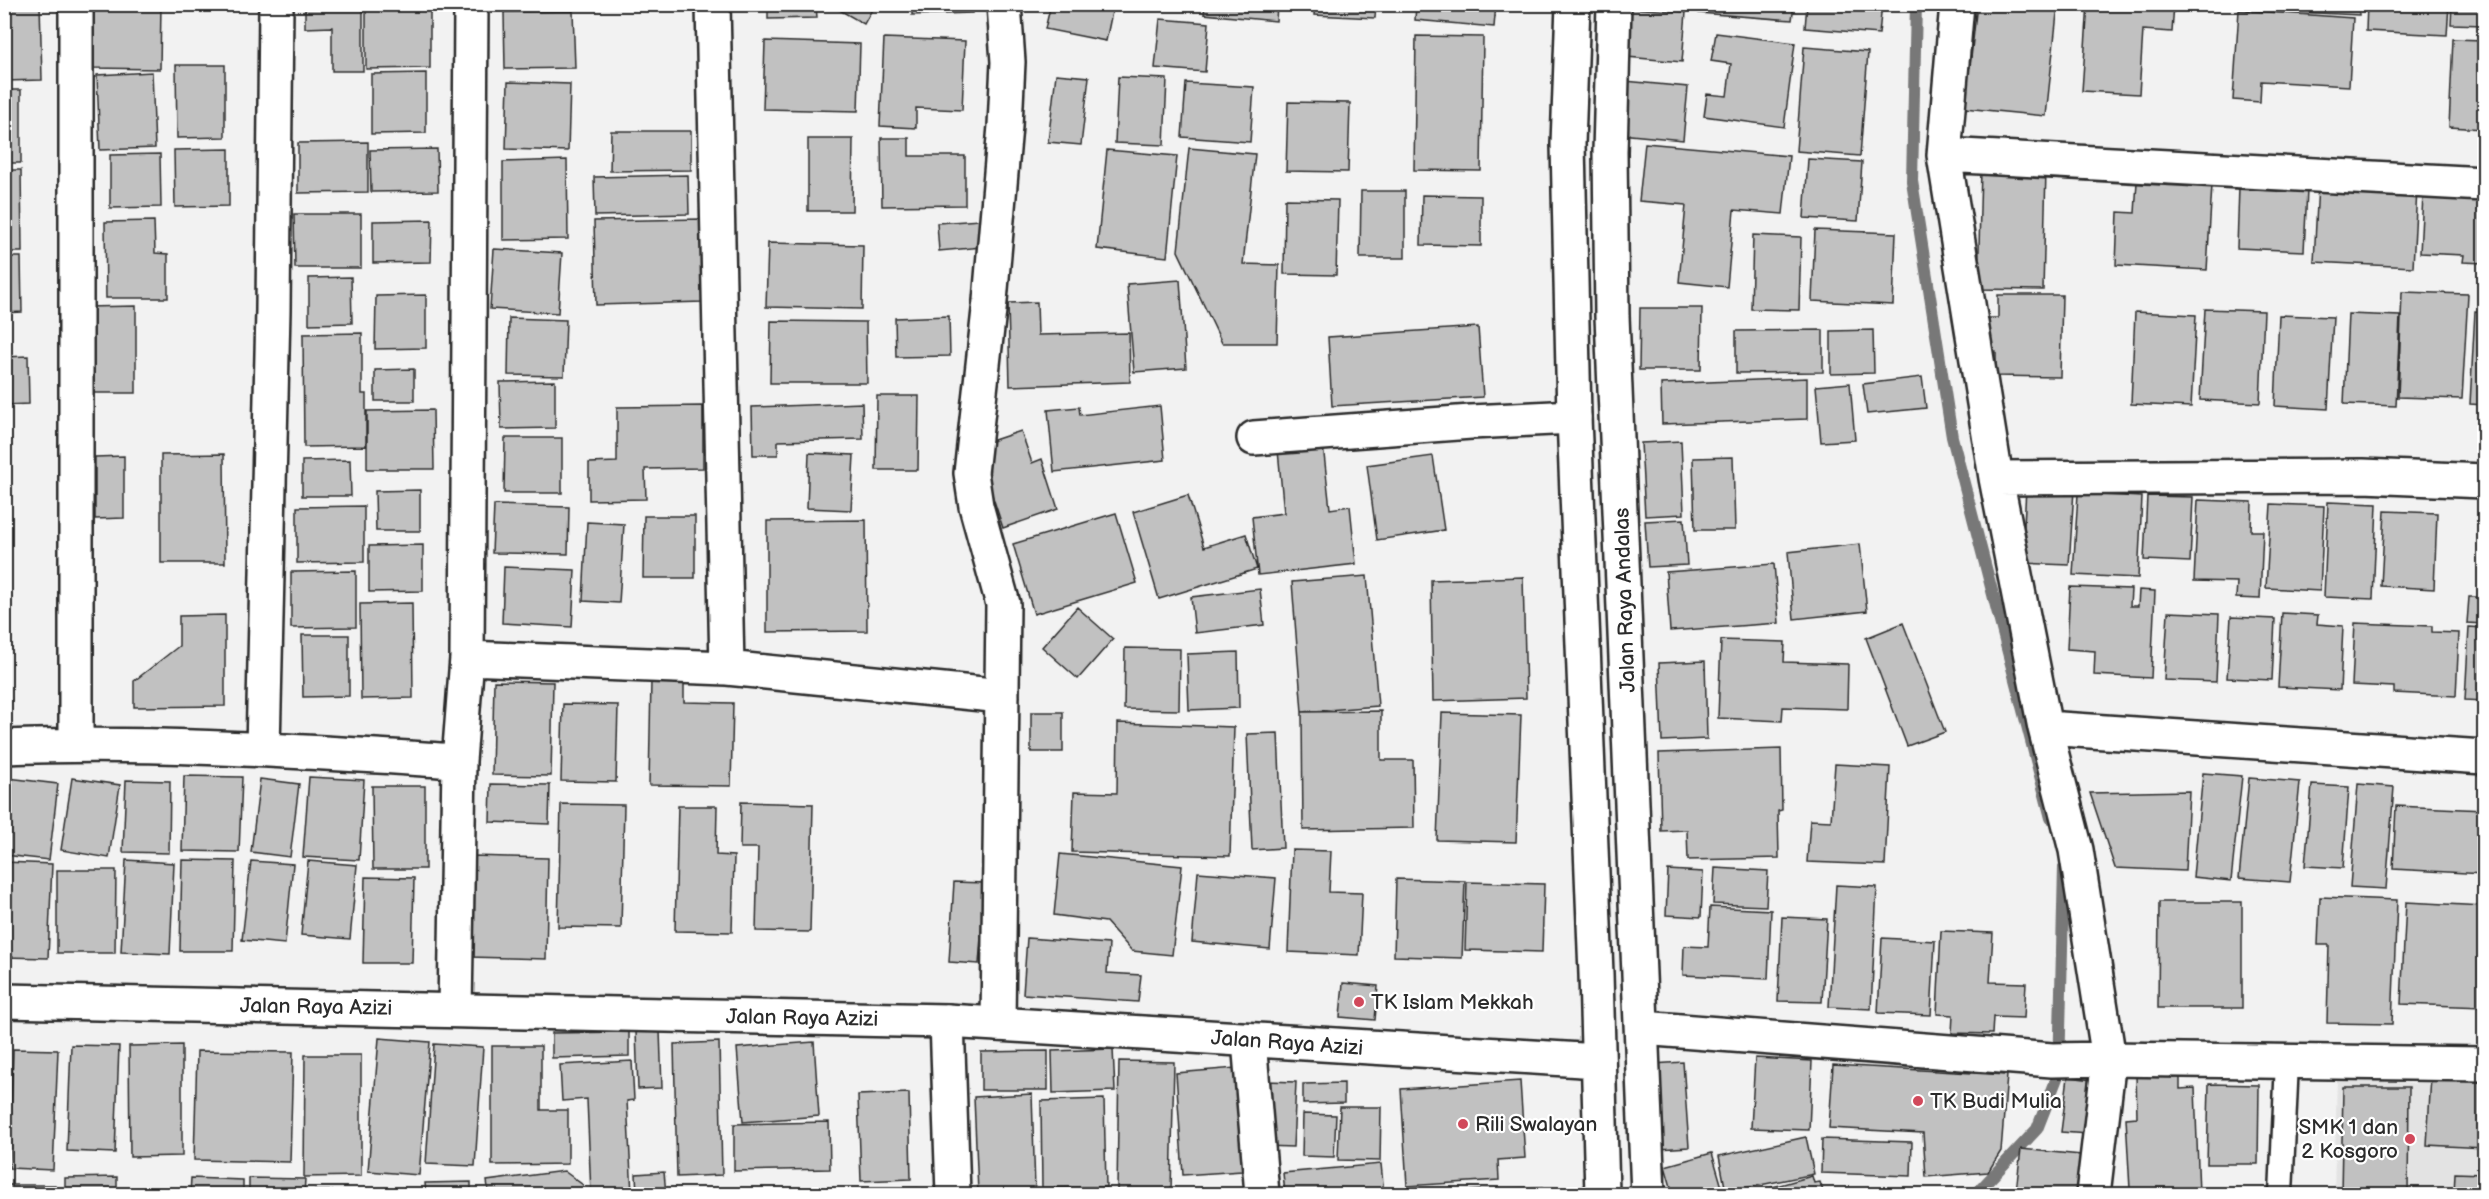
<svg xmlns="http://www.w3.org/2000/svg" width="2489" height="1199" viewBox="0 0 2489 1199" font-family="'Balsamiq Sans',sans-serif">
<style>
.built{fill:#e3e3e3}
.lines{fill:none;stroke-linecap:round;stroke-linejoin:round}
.stream{stroke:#787878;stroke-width:12}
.building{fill:#c1c1c1;stroke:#2b2b2b;stroke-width:1.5}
.lane-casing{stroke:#2b2b2b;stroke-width:27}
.street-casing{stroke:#2b2b2b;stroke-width:38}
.secondary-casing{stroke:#2b2b2b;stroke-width:38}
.primary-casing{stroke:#2b2b2b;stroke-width:38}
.lane{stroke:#fff;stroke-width:22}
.street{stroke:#fff;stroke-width:33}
.secondary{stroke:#fff;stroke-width:33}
.primary{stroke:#fff;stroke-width:33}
.poi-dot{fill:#d1495b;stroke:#fff;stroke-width:2}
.labels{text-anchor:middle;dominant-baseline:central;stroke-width:4.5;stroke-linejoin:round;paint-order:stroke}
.street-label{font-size:21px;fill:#2b2b2b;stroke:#fff}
.poi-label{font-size:21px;fill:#2b2b2b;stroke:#fff;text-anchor:start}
</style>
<rect width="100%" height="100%" fill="#f2f2f2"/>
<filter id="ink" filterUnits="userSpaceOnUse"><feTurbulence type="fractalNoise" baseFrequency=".0167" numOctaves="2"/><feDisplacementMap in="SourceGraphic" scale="12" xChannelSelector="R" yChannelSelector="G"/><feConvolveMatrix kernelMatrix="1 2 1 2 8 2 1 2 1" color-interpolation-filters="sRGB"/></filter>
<g filter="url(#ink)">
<path class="built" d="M2418,1072L2484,1074V1194H2334L2337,1077L2415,1084Z"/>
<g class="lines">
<path class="stream" d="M1916,4L1912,181L1952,437L2051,818
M1976,1194L2037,1129L2059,1073L2064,867"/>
</g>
<path class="building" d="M4,4H40L42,80L4,81Z
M93,4H161L160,69L93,68Z
M184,4H233L234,6L184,8Z
M305,4H363V71H332V27L305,28Z
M768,4H816L817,18L768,19Z
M829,4H875L864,24Z
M912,4H972V13L912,15Z
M1051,4H1098L1113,7L1106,41L1045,29Z
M1205,4H1277L1276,21L1204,14Z
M1315,4H1376L1375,18L1314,15Z
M1416,4H1496L1494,27L1415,20Z
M1700,4H1794L1792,20L1699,13Z
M1807,4H1882L1879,34L1805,28Z
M1977,4H2058L2046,116L1954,107L1959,65L1970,67Z
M2088,4H2174L2172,32L2143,30L2139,94L2082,91Z
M2247,4H2295V12L2247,9Z
M2299,4H2359V15L2298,12Z
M2367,4H2449L2447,35L2366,31Z
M2452,4H2484V25L2451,24Z
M430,6V68L366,69V7Z
M1631,8L1686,12L1682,62L1627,57Z
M2239,10L2353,18L2349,86L2261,81L2260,102L2233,100Z
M573,11L575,68L505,69L504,12Z
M1160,19L1209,23L1205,72L1155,68Z
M1716,33L1795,43L1784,127L1704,116L1707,94L1727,96L1731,64L1711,61Z
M1416,36L1483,37L1481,171L1414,170Z
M884,38L965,41L962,110L916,108V128L880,126Z
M2453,39L2484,40V129L2449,127Z
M765,41L860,44L858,111L763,109Z
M1804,47L1868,52L1860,156L1796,151Z
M176,65H225V137L177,138Z
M152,72L155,148L100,150L97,75Z
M426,73V133L371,134V74Z
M1056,74L1089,77L1081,145L1048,142Z
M1118,77L1167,79L1164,145L1115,143Z
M1625,81L1688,87L1683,140L1620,134Z
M508,82L570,84L568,151L506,149Z
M1186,83L1254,87L1250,142L1182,137Z
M4,90H21V163H4Z
M1288,102L1350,103L1348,172L1286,171Z
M611,131H691V170L610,171Z
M881,138H909V156H965V205L882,206Z
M808,139H853L852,211H808Z
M368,142V192L298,193V143Z
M1645,143L1789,156L1783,214L1734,210L1727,287L1679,282L1686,205L1639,201Z
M1189,148L1255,154L1243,264L1279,265L1277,343H1222L1178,251Z
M229,149V206L175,207L174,150Z
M437,149L438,191L371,192L370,150Z
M1107,150L1177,156L1167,257L1097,249Z
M160,154L161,207L110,208V155Z
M1808,159L1862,162L1858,221L1804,218Z
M567,160L568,239L503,240V162Z
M1981,169L2046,170L2043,290L1978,289Z
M4,170H21L22,252H4Z
M688,175L689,214L595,216L594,177Z
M2137,182L2212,185L2207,270L2116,265L2118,212L2135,213Z
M2318,184L2417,189L2413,267L2314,262Z
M2239,187L2307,190L2304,251L2237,248Z
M1361,191H1405V258H1360Z
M1422,195L1481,196V246L1421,245Z
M2423,195L2484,198V263L2463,262L2464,255L2420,253Z
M1285,199L1338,200L1336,275L1284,274Z
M294,214H361V268H295Z
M701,219L703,302L596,305L594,221Z
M432,220L431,262L373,263V221Z
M980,220L982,247L939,251L937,223Z
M154,221L155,253L168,254V298H106L105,222Z
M1815,230L1896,233L1893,305L1812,301Z
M1753,235L1801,237L1799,310L1751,309Z
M768,243L863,245L862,309L766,307Z
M494,249L562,253L558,313L490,309Z
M4,257H21L22,312L4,313Z
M351,277L352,323L309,324V278Z
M1180,280L1186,368L1134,372L1127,284Z
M2402,292L2468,294L2462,399L2398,397Z
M426,295V348L375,349L376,296Z
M1998,295H2062L2060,377L1996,376V352H1982L1983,318H1998Z
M1037,302L1038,335L1129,333L1130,382L1010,386L1008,303Z
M136,306V393H85V307Z
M1640,308H1702L1701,370H1639Z
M2205,309L2264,311L2260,403L2200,400Z
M2475,311L2484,312V405L2470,404Z
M2135,312L2196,315L2191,407L2131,404Z
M2348,314L2400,316L2396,406L2344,404Z
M2279,315L2333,317L2328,409L2275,406Z
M949,316L950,356L896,357L895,318Z
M509,318L566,320L564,376L508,375Z
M771,321L866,322L867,383H770Z
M1478,327L1483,397L1332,406L1328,337Z
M1823,330V372L1736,373V331Z
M1873,330L1874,373L1831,374V331Z
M362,333V394H366V446L304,447L303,334Z
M28,356L29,404L4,405V357Z
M414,369V401H375V370Z
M1922,377L1926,408L1867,414L1863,384Z
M1807,378V419L1662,424L1661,384Z
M555,381V428L501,429L500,382Z
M1850,383L1855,440L1821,442L1816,386Z
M877,396H919L918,470H876Z
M862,403L863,439L778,441V455H753L752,407Z
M703,406V468L645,469L646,499L589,500V463L617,462V407Z
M1160,406L1165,460L1054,472L1048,410L1079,407L1080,415Z
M433,410L434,469H367V411Z
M1021,431L1032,463L1042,459L1058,509L1003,528L976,446Z
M1322,436L1330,509L1350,506L1356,564L1258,575L1252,517L1284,513L1277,440Z
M505,438H562V493H504Z
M1681,441L1684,514L1645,516L1641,443Z
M809,453L854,455L851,510L807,508Z
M224,454L225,563H161V455Z
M124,456V518L95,519V457Z
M1433,456L1444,530L1377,540L1367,465Z
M1733,457L1735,530H1695L1693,458Z
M350,460L351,496H302V461Z
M2026,488L2074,490L2069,565L2022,563Z
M420,490V531H376L375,491Z
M2078,494L2142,497L2138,578L2073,575Z
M1188,495L1204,547L1246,534L1257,569L1159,599L1133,512Z
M2147,496L2193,497L2190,562L2144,560Z
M2198,500L2252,502L2251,531H2263L2260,599L2236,598L2237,582L2194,581Z
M2328,502L2377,504L2373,599L2324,597Z
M2271,504L2324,506L2320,591L2266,588Z
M494,505L569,507L568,554L492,553Z
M364,506V562L297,563V507Z
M2385,511L2437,513L2434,589L2381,586Z
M1116,513L1137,583L1034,614L1013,544Z
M644,516H695V578H643Z
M1684,519L1687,565L1648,567L1645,521Z
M866,520L867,631L767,632V521Z
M587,522L624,524L619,603L583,601Z
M1860,544L1867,611L1794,619L1788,552Z
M423,545V591L369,592V546Z
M1774,564L1779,623L1670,631L1666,572Z
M504,567L575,570L572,627L502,623Z
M356,571V627L291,628V572Z
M1367,576L1378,706L1302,712L1292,582Z
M1523,577L1526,698L1433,701L1431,580Z
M2070,587L2131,589L2130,606H2138L2139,590L2155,591L2151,678L2094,675L2095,651L2067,649Z
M1260,589L1264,625L1195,633L1191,597Z
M2469,597H2484V624L2467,623Z
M412,603L413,698L361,699L360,604Z
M1077,607L1113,639L1078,679L1042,647Z
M2168,612L2219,614L2216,682L2164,680Z
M2282,613L2318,615L2317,624L2343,626L2340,690L2278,687Z
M225,615V706L134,707V681L179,646V616Z
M2231,617L2275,619L2272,680L2227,678Z
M1903,623L1945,732L1907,746L1866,638Z
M2355,623L2432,626V632L2459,633L2456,696L2394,693V687L2352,685Z
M2469,627L2484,628V701L2465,700Z
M302,635H349V696L303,697Z
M1721,640L1785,642L1784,662L1848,664L1847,709L1783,707L1782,721L1718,718Z
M1125,648L1180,649L1179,710L1124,709Z
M1238,652L1239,708L1189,710L1187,654Z
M1705,661L1707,739L1662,741L1659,663Z
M494,681L553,682L551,776L492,775Z
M651,681L684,682V702L733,703L731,786L649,785Z
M563,704L618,705L616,782L561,781Z
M1381,711V760H1413L1414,828L1303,830L1302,712Z
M1031,712H1063V752H1031Z
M1442,713L1521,715L1516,842L1437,840Z
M1118,723L1234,727L1230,856L1072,852L1074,792L1117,793Z
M1278,733L1283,848L1252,850L1247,734Z
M1781,749L1782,810L1778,811L1779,858L1688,860L1687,830L1661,831L1659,753Z
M1835,764L1890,767L1885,865L1807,862L1810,820L1831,821Z
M2203,773L2242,776L2231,881L2193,877Z
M184,776L242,777L239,852L182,851Z
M309,777L364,780L359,860L303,857Z
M8,778L58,784L49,860L4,855V811Z
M72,778L120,785L109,858L61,850Z
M2249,778L2300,782L2290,882L2239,878Z
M260,779L299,784L290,857L251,852Z
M126,780L170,781L169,853L123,852Z
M491,784L550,785L549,824L490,822Z
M2358,784L2394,787L2386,889L2350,887Z
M2312,785L2349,787L2343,868L2305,866Z
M372,786H425V869H373Z
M2189,791L2185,871L2115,868L2090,793Z
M741,802L813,804L810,932L756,931L758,848H740Z
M561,804L624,805L621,928L558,927Z
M678,806H717L716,855L734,856L732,932L675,931Z
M2396,806L2484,810V874L2393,869Z
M1292,850L1331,851L1329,892L1362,893L1359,955L1288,952Z
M1060,854L1182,866L1172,955L1132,951L1106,922L1054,915Z
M472,856L548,858L546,959L469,957Z
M126,860L174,863L170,954L121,952Z
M182,860L235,861L233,951H180Z
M251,861L293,864L285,944L242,940Z
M308,861L357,865L350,939L301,935Z
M4,862L52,864L48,958L4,957Z
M1715,868L1768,871L1766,906L1713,904Z
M57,870H116L115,953H57Z
M1668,870L1703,872L1701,917L1666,915Z
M1198,872L1276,878L1270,949L1192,942Z
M365,877L414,878L412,963H363Z
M1396,879L1465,881L1462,958L1394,956Z
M954,882L985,883L979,964L949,962Z
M1467,882L1544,884L1542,952L1465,950Z
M1836,885L1877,887L1871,1009L1829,1007Z
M2320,897L2397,900L2392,1024L2327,1023L2329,945H2318Z
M2159,902H2242V1008H2158Z
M2406,902L2484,906V1007L2401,1004Z
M1710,907L1771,910L1768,979L1683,975L1684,946L1708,947Z
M1782,917L1827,919L1822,1002L1778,1001Z
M1941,931L1993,933L1990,982L2026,983L2024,1018L1993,1017L1992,1034L1952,1033L1953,1015L1937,1014Z
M1027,938L1109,944L1107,973L1141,975L1138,1002L1023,994Z
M1882,938L1935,941L1931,1015L1878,1013Z
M1343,983L1378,986L1375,1020L1340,1017Z
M636,1031H660L662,1088L638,1089Z
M629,1032V1056L552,1058V1033Z
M379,1038L430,1042L419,1175L368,1171Z
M719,1042L722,1175L677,1177L674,1044Z
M814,1042L819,1116L743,1122L737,1048Z
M434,1044L483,1047L475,1166L426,1164Z
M71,1045L119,1046L115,1153L67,1151Z
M182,1045V1156L130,1157L129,1046Z
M492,1046H541V1110H568V1164L492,1165Z
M13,1049L58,1050L53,1170L9,1168Z
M1113,1049L1115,1091L1053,1093L1052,1051Z
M197,1051L293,1052L290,1162L194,1160Z
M1048,1051V1090H981V1052Z
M305,1055H361V1176L304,1177Z
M1755,1058L1812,1061L1809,1130L1751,1128Z
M632,1061L634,1100L627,1101L632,1194H591L587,1099L562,1101L560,1065Z
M1119,1061L1174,1062L1171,1191L1117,1190Z
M1683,1062L1689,1147L1659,1149L1653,1064Z
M1833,1065L2007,1075L2001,1151L1988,1172L1926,1177L1923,1133L1829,1128Z
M1236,1068L1242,1171L1183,1175L1176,1073Z
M2180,1071V1089L2195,1088L2199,1194H2115L2114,1190L2130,1189L2126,1118L2137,1117L2136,1074Z
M2431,1076L2484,1078V1148L2427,1145Z
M2068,1077L2093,1080L2088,1134L2061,1132Z
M1266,1081L1296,1082L1293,1147L1264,1146Z
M1520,1081L1525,1158L1498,1160L1499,1180L1407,1186L1401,1089Z
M1344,1083V1103L1303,1104V1084Z
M2209,1084L2259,1085L2258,1164H2207Z
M2343,1087H2409L2408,1194H2341Z
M909,1093L911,1179L861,1181L858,1095Z
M1032,1094L1035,1190L978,1193L974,1097Z
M1104,1099L1106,1187L1042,1188L1041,1101Z
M1340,1107H1381L1380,1161L1338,1160Z
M1303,1114L1336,1115L1334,1157L1302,1156Z
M829,1122L830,1169L734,1171V1124Z
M1806,1137L1814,1174L1726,1192L1719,1156Z
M1822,1139L1912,1142L1911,1176L1821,1173Z
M2021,1149L2081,1155L2076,1194H1987L1988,1188L2016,1191Z
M1712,1153L1724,1194H1673L1665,1166Z
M1381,1164L1384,1194H1285L1283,1173Z
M564,1171L583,1185L585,1194H489L487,1181Z
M664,1172L666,1194H637L636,1174Z
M2455,1173L2484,1174V1194H2454Z
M1812,1176L1814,1183L1820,1182L1824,1194H1748Z
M117,1177V1194H65V1178Z
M191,1178L243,1180V1194H190Z
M249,1178L305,1179L304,1194H249Z
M471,1182V1194H426L425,1183Z
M7,1185H55V1194H7Z
M1542,1187V1194H1412Z
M918,1188V1194H842V1192Z
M309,1191H420V1194H309Z
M822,1191V1194H749Z"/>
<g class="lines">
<defs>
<path id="lane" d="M2281,1194L2287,1062"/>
<path id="street" d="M713,4L727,668L1002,696
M1957,4L1944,155L1996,478L2045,728L2076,850L2109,1059L2093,1194
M1944,155L2484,184
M1254,438L1471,422L1574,417
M1996,478L2363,476L2484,481
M467,658L727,668
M2045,728L2484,757
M76,744V4
M4,747C156,741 308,752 459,761L455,1010
M263,749L273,310L276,4
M459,761L467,658L471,4
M947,1021L953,1194
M998,1024L1003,604L976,506L971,473L990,301L1005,126L1008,62L1004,4
M1642,1028L2052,1060L2109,1059L2484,1064
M1249,1041L1262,1194"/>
<path id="secondary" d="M4,1001L947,1021L1598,1061"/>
<path id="primary" d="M1573,4L1568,144L1574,417L1596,974L1602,1194
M1614,4L1610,152L1612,316L1648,1194"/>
</defs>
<use href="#lane" class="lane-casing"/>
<use href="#street" class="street-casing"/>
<use href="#secondary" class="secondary-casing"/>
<use href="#primary" class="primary-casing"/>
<use href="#lane" class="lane"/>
<use href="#street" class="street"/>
<use href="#secondary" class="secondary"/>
<use href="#primary" class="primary"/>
</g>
</g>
<g class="poi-dot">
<circle cx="1359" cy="1002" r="6"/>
<circle cx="1918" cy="1101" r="6"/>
<circle cx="1463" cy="1124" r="6"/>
<circle cx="2410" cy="1139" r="6"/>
</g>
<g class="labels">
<g class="street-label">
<text transform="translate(1625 600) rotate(-92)">Jalan Raya Andalas</text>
<text transform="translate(316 1007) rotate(1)">Jalan Raya Azizi</text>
<text transform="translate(802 1018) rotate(1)">Jalan Raya Azizi</text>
<text transform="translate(1287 1043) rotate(4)">Jalan Raya Azizi</text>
</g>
<g class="poi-label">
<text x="1371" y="1002">TK Islam Mekkah</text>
<text x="1930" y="1101">TK Budi Mulia</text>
<text x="1475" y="1124">Rili Swalayan</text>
<text x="2398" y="1127" text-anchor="end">SMK 1 dan<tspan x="2398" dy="24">2 Kosgoro</tspan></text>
</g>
</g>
<rect width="2489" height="1199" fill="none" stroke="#fff" stroke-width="24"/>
<rect x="12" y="12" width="2465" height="1175" fill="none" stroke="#2b2b2b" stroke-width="2" filter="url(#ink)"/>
</svg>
